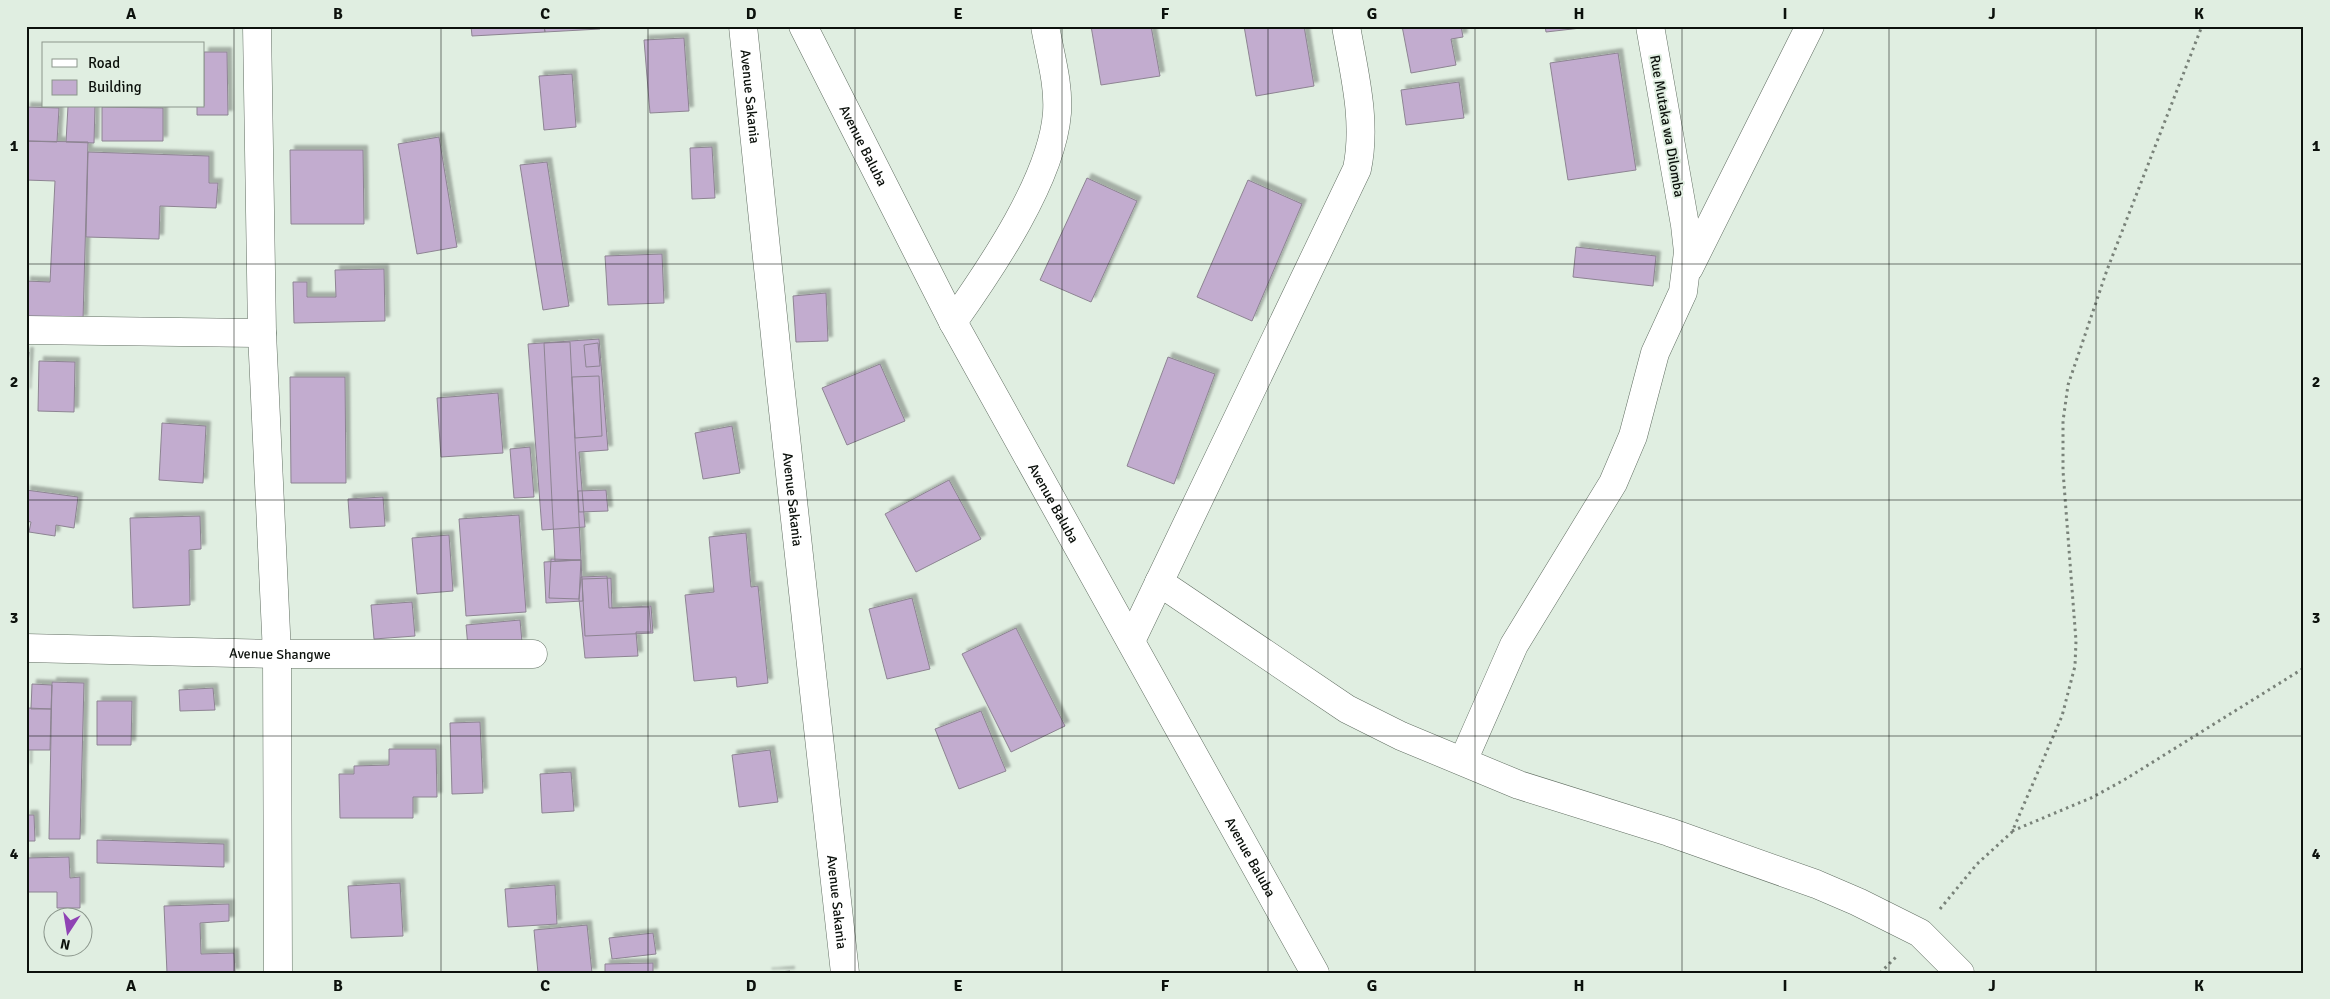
<svg xmlns="http://www.w3.org/2000/svg" width="2330" height="999" viewBox="0 0 2330 999" font-family="Signika,sans-serif">
<style>
.building{fill:#c2accf;stroke:#8d8492;filter:url(#shadow)}
.lines{fill:none;stroke-linecap:round;stroke-linejoin:round}
.minor-casing{stroke:#626f63;stroke-width:29}
.path{stroke:#798279;stroke-width:3;stroke-dasharray:2.5 4;stroke-linecap:butt}
.minor{stroke:#fff;stroke-width:28}
.grid{fill:none;stroke:#0c110c;stroke-width:1;stroke-opacity:0.55}
.labels{text-anchor:middle;dominant-baseline:central;stroke-width:4;stroke-linejoin:round;paint-order:stroke}
.street-label{font-size:14px;fill:#0c110c;stroke:#e0eee1}
.neatline{fill:none;stroke:#0c110c;stroke-width:2}
.grid-label{font-size:16px;text-anchor:middle;font-weight:bold;fill:#0c110c}
</style>
<defs>
<filter id="shadow"><feDropShadow dx="4.5" dy="-4.5" stdDeviation="1" flood-color="#0004"/></filter>
</defs>
<rect width="100%" height="100%" fill="#e0eee1"/>
<path class="building" d="M471,26H544L545,32L472,36Z
M544,26H600V29L545,32Z
M1091,26H1151L1160,76L1101,85Z
M1244,26H1304L1314,86L1256,96Z
M1402,26H1461L1463,37L1451,39L1456,65L1411,73Z
M1545,26H1581V28L1546,32Z
M684,38L689,111L650,113L644,40Z
M204,52H227L228,115H197V106H204Z
M1618,53L1636,170L1568,180L1550,63Z
M572,74L576,127L544,130L539,76Z
M1459,82L1464,118L1406,125L1401,90Z
M68,106H95L94,143L66,142Z
M26,107L59,108L57,142L26,141Z
M102,107L163,108V141H102Z
M439,137L457,247L417,254L398,144Z
M26,141L88,142L83,320L26,318V281L50,282L55,181L26,180Z
M712,147L715,198L692,199L690,148Z
M290,150H363L364,224H291Z
M88,152L209,156V183H218L216,208L160,206L159,239L86,237Z
M547,162L569,306L543,310L520,165Z
M1087,178L1137,201L1091,302L1040,280Z
M1248,180L1302,204L1252,321L1197,297Z
M1576,247L1656,256L1653,286L1573,277Z
M662,254L664,303L608,305L605,256Z
M384,269L385,321L294,323L293,282H307V297H336L335,270Z
M826,293L828,341L796,342L793,296Z
M599,339L608,450L579,452L585,527L542,530L528,344Z
M570,342L581,560L555,561L544,343Z
M598,343L600,366L586,367L584,345Z
M26,352H29L26,393Z
M1168,357L1215,374L1174,484L1127,466Z
M39,361L75,362L74,412L38,411Z
M880,364L905,421L847,445L822,388Z
M599,376L602,436L575,438L572,377Z
M290,377H345L346,483H291Z
M498,393L503,453L441,457L437,398Z
M162,423L206,426L203,483L159,480Z
M732,426L740,473L703,479L695,433Z
M530,447L534,497L514,498L510,449Z
M949,480L981,539L916,572L885,514Z
M26,490L78,497L74,528L56,525L55,536L29,532L31,522L26,521Z
M606,490L608,511L579,512L578,491Z
M383,497L385,526L350,528L348,499Z
M519,515L526,612L466,616L459,519Z
M200,516L201,549L189,550L190,605L133,608L130,518Z
M746,533L751,587L758,586L768,683L737,687L736,677L694,681L685,595L714,592L709,537Z
M449,535L453,591L417,594L412,538Z
M551,559L581,560L579,599L549,598Z
M581,560L583,601L546,603L544,562Z
M607,576L609,608L649,607L651,632H636L638,656L585,658L579,599L581,577Z
M611,578L612,608L651,606L653,633L585,636L582,579Z
M912,598L930,669L887,679L869,609Z
M412,602L415,636L374,639L371,605Z
M520,620L522,642L468,647L466,625Z
M1016,628L1065,726L1011,752L962,654Z
M52,682L84,683L80,839H49Z
M32,684L52,685L51,709H31Z
M213,688L215,710L180,711L179,690Z
M97,701H132L131,745H97Z
M28,708L51,709L50,750H28Z
M981,711L1006,771L959,789L935,729Z
M26,713H28L27,768H26Z
M480,722L483,793L452,794L450,723Z
M389,749H436L437,797H413V818H340L339,774H354V766L389,765Z
M770,750L778,802L739,807L732,755Z
M571,772L574,811L542,813L540,774Z
M26,815H34L35,841H26Z
M97,840L224,844V867L97,863Z
M69,857L70,878L80,877V908H57V892H26V858Z
M400,883L403,936L351,938L348,886Z
M555,885L557,924L508,927L505,889Z
M229,904V921L200,923L201,954L234,953L235,973H167L164,906Z
M587,925L592,973H538L534,930Z
M653,933L656,954L612,959L609,938Z
M653,963V973H605V964Z
M790,971V973H767Z"/>
<g class="lines">
<defs>
<g id="minor">
<path d="M257,26L262,333L277,654L278,973"/>
<path id="s1" d="M743,26L779,374L845,973"/>
<path id="s2" d="M803,26L953,322L1315,973"/>
<path d="M1689,268L1810,26"/>
<path d="M953,322C991,268 1052,179 1057,113C1059,83 1050,55 1045,26"/>
<path d="M26,330L262,333"/>
<path d="M1159,582L1347,709L1401,736L1519,785L1669,832L1816,884L1858,902L1920,933L1960,973"/>
<path d="M1131,641L1357,169C1367,121 1354,73 1346,26"/>
<path id="s3" d="M26,648L277,654H533"/>
<path d="M1463,761L1514,645L1613,483L1633,436L1655,353L1683,292L1688,252L1685,225L1650,26"/>
</g>
</defs>
<use href="#minor" class="minor-casing"/>
<path class="path" d="M2012,831L2091,798L2124,780L2304,668
M1940,909L1977,864L2012,832L2062,716L2075,666L2076,641L2063,471V421L2068,385L2107,270L2202,26
M1880,973L1896,957"/>
<use href="#minor" class="minor"/>
</g>
<path class="grid" d="M234,26V973M441,26V973M648,26V973M855,26V973M1062,26V973M1268,26V973M1475,26V973M1682,26V973M1889,26V973M2096,26V973M26,264H2304M26,500H2304M26,736H2304"/>
<g class="labels">
<g class="street-label">
<text stroke="none"><textPath href="#s1" startOffset="71">Avenue Sakania</textPath></text>
<text transform="translate(1667 126) rotate(80)">Rue Mutaka wa Dilomba</text>
<text stroke="none"><textPath href="#s2" startOffset="134">Avenue Baluba</textPath></text>
<text stroke="none"><textPath href="#s1" startOffset="476">Avenue Sakania</textPath></text>
<text stroke="none"><textPath href="#s2" startOffset="539">Avenue Baluba</textPath></text>
<text stroke="none"><textPath href="#s3" startOffset="254">Avenue Shangwe</textPath></text>
<text stroke="none"><textPath href="#s2" startOffset="944">Avenue Baluba</textPath></text>
<text stroke="none"><textPath href="#s1" startOffset="881">Avenue Sakania</textPath></text>
</g>
</g>
<rect width="2330" height="999" fill="none" stroke="#e0eee1" stroke-width="55"/>
<rect x="42" y="42" width="162" height="65" fill="#e0eee1" stroke="#8b968c"/>
<rect x="52" y="59" width="25" height="8" fill="#ffffff" stroke="#8b968c"/>
<text x="88" y="68" font-size="15" fill="#0c110c">Road</text>
<rect x="52" y="80" width="25" height="15" fill="#c2accf" stroke="#8b968c"/>
<text x="88" y="92" font-size="15" fill="#0c110c">Building</text>
<g transform="translate(68 932) rotate(192)"><circle r="24" fill="#e0eee1" stroke="#8b968c"/>
<path d="M0-4L9 19L0 12L-9 19Z" fill="#8f43b4"/>
<text y="-8" font-size="14" font-weight="bold" text-anchor="middle" fill="#0c110c">N</text>
</g>
<rect x="28" y="28" width="2274" height="944" class="neatline"/>
<g class="grid-label">
<text x="131" y="19">A</text>
<text x="338" y="19">B</text>
<text x="545" y="19">C</text>
<text x="751" y="19">D</text>
<text x="958" y="19">E</text>
<text x="1165" y="19">F</text>
<text x="1372" y="19">G</text>
<text x="1579" y="19">H</text>
<text x="1785" y="19">I</text>
<text x="1992" y="19">J</text>
<text x="2199" y="19">K</text>
<text x="14" y="151">1</text>
<text x="2316" y="151">1</text>
<text x="14" y="387">2</text>
<text x="2316" y="387">2</text>
<text x="14" y="623">3</text>
<text x="2316" y="623">3</text>
<text x="14" y="859">4</text>
<text x="2316" y="859">4</text>
<text x="131" y="991">A</text>
<text x="338" y="991">B</text>
<text x="545" y="991">C</text>
<text x="751" y="991">D</text>
<text x="958" y="991">E</text>
<text x="1165" y="991">F</text>
<text x="1372" y="991">G</text>
<text x="1579" y="991">H</text>
<text x="1785" y="991">I</text>
<text x="1992" y="991">J</text>
<text x="2199" y="991">K</text>
</g>
</svg>
